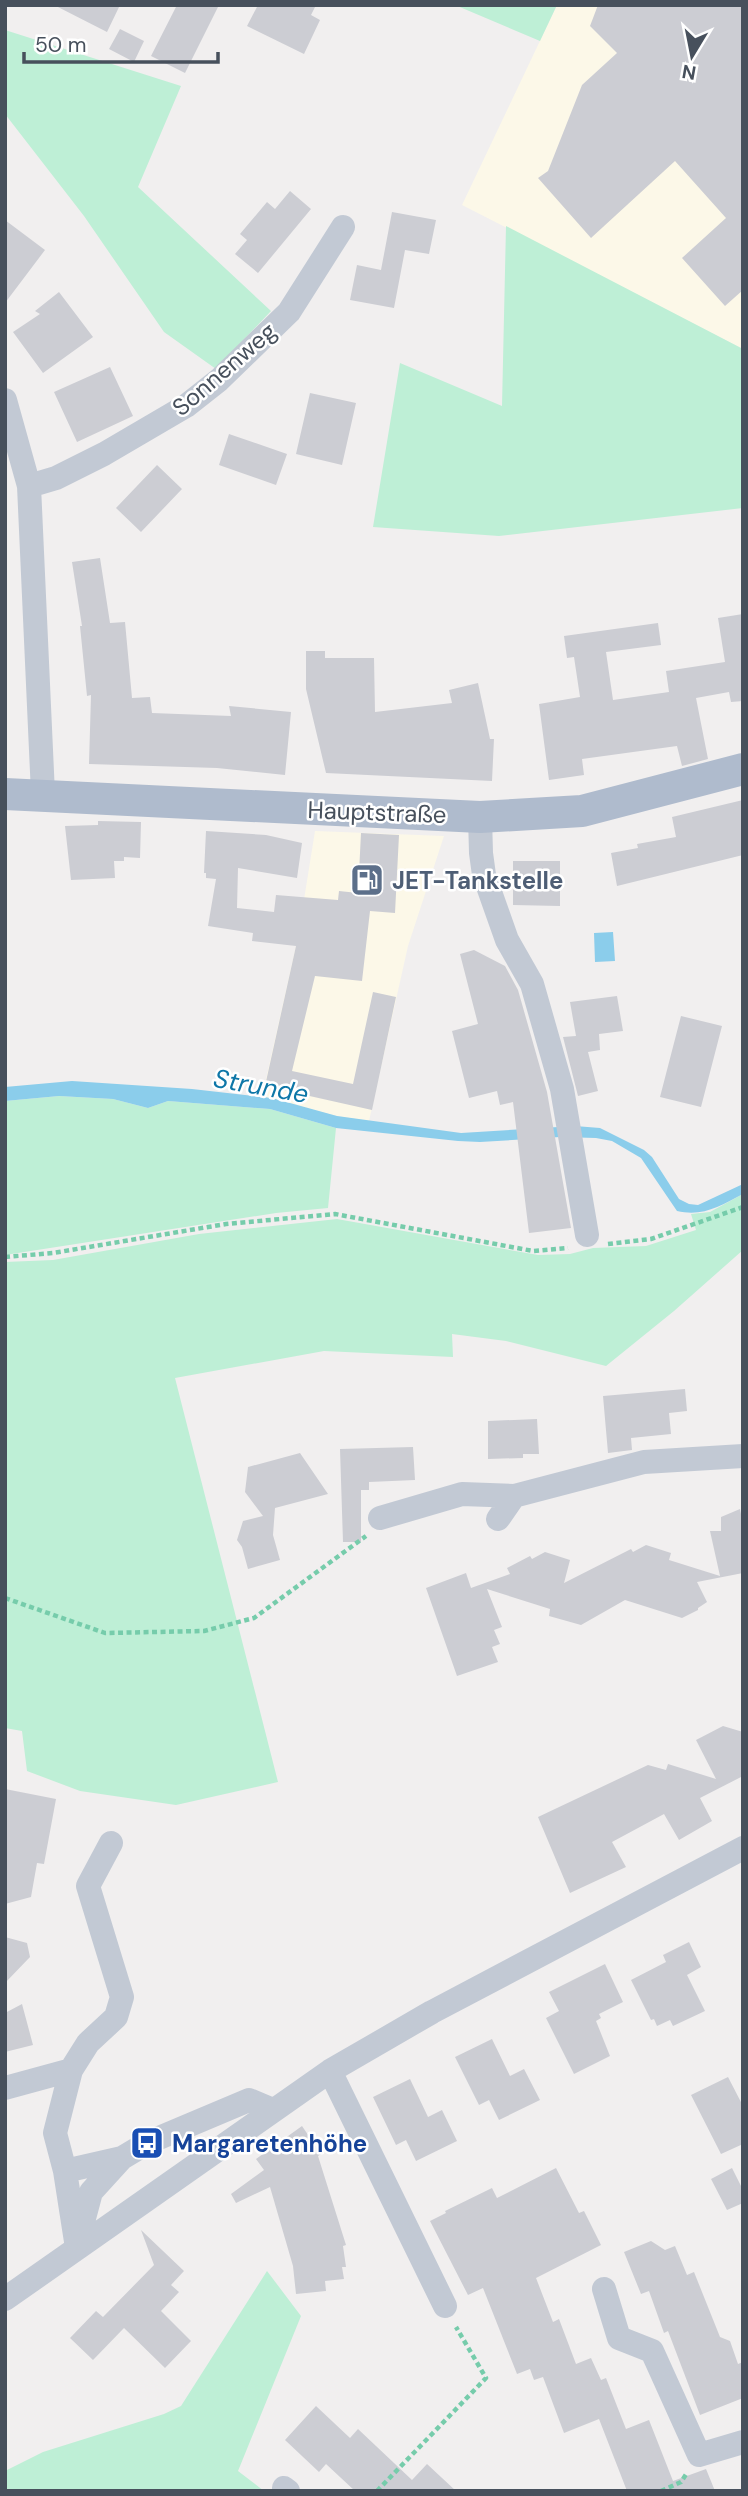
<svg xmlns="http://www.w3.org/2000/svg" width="748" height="2496" viewBox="0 0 748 2496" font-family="'DM Sans',sans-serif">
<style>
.commercial{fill:#fcf8e8}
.green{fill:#beefd6}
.water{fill:#8bcdeb}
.building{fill:#cccdd3}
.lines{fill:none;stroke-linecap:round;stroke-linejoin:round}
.path{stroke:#76ccab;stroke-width:4.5;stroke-dasharray:5 3.5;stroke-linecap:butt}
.minor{stroke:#c2c9d4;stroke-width:24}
.major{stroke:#afbbcd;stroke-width:32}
.labels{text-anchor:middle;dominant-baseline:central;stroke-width:5;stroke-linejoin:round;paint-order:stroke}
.street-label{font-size:24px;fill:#47505c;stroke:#fff}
.service-label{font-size:24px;font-weight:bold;fill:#4e5e75;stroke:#fff;text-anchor:start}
.transit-label{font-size:24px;font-weight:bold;fill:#164399;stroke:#fff;text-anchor:start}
.water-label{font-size:26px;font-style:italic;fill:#0e77a8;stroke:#fff}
</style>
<rect width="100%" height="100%" fill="#f1efef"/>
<path class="commercial" d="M557,5H743V349L462,205Z
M315,831L444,836L408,946L369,1121L337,1116L262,1097L298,937Z"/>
<path class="green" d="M455,5H557L540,41Z
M5,30L181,86L138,187L271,311L216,369L164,332L84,216L5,114Z
M506,226L743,349V508L499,536L373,527L400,363L502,406Z
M59,1096L113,1099L148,1108L168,1101L270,1109L336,1128L328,1208L276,1213L5,1255V1101Z
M743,1194V1250L674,1311L606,1366L506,1341L452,1334L453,1357L324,1351L175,1378L278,1782L176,1805L80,1791L27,1771L22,1731L5,1728V1262L53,1260L199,1234L337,1219L538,1255L570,1254L593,1248L646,1246L696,1230L691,1214L710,1212Z
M267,2271L301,2316L238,2471L264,2491H5V2471L43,2452L164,2414L181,2406Z"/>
<path class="water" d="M613,932L615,961L595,962L594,933Z
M72,1081L192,1089L272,1098L337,1116L461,1133L575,1126L600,1128L644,1150L652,1157L679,1199L689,1204L698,1205L743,1184V1194C720,1206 703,1217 677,1211L641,1158L612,1141L596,1138L560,1137L480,1142L458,1141L336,1128L270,1109L168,1101L148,1108L113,1099L59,1096L5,1101V1087Z"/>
<path class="building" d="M54,5H120L107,32Z
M177,5H219L185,73L151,56Z
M258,5H316L311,15L320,20L304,54L247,26Z
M598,5H743V290L725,306L682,258L726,218L675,161L591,238L538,178L548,171L582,85L617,53L590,26Z
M120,29L144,41L134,62L109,49Z
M290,191L311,209L258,273L235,254L247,240L240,234L267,202L275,209Z
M392,212L436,220L429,254L405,250L394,308L350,300L357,265L381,270Z
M5,220L45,250L5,303Z
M59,292L93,337L43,373L13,332L40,314L35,311Z
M110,367L133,416L77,442L54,392Z
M310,393L356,403L342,465L296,454Z
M229,434L287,454L276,485L219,465Z
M157,465L182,489L141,532L116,508Z
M100,558L110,623L125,622L132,698L150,697L152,713L231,716L229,706L291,712L285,775L217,768L89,764L91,695L87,696L80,626H82L72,562Z
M743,614V701L731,702L729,692L696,698L708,759L682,766L677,746L582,759L584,775L549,780L539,704L580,697L574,657L567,658L564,636L658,623L661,645L606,652L613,700L669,692L666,671L725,662L718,618Z
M306,651H325V658H374L375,712L452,703L449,690L478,683L490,739H494L492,781L326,773L306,689Z
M743,800V855L617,886L611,853L638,848L637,844L676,837L672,817Z
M98,821L141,822L140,858L124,857V861H114L115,878L71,880L65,826L98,825Z
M206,831L266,835L302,843L297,878L238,868L237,908L274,912L276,895L338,900L339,891L358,893L361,833L399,835L395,913L370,911L362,981L315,976L292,1071L353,1084L373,992L396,997L372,1110L265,1086L296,946L252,941L253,933L208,926L216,879L206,878V873H204Z
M513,861H560V906L513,905Z
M474,950L505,966L518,990L547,1092L571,1228L529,1233L513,1102L500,1105L497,1091L469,1098L452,1031L478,1024L460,954Z
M617,996L623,1031L599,1034L600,1050L588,1052L598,1091L578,1096L563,1037L576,1036L570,1002Z
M681,1016L722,1026L701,1107L660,1097Z
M685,1389L687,1411L669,1413L671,1434L631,1438L632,1450L608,1453L603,1396Z
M537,1419L539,1454H523V1458L488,1459V1421Z
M413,1447L415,1480L369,1482V1490H361V1542H343L340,1449Z
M300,1453L328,1494L275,1508L273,1535L280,1560L248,1569L242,1547L237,1540L243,1521L263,1516L245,1492L248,1467Z
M740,1509L743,1524V1573L697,1582L707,1602L698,1608V1610L682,1618L625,1600L581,1625L549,1616L550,1609L487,1589L502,1627L494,1630L500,1644L492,1647L498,1662L457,1676L426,1588L466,1573L471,1588L510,1574L507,1568L530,1556L532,1559L545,1552L570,1560L564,1583L631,1549L633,1552L646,1545L671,1553L669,1560L720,1576L710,1531H721V1517Z
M723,1726L743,1732V1776L700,1798L712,1821L679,1840L664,1814L612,1842L626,1867L570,1893L538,1817L648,1765L666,1770L668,1764L716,1779L696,1740Z
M5,1789L56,1799L44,1864L37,1863L31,1897L5,1904Z
M5,1937L27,1943L30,1957L5,1983Z
M689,1942L701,1967L687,1975L705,2011L673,2026L670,2020L657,2026L654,2019L651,2020L631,1980L666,1962L663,1955Z
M605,1964L623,2002L599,2014L601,2018L596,2021L610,2056L574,2074L546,2018L559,2011L549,1992Z
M22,2004L33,2045L5,2052V2013Z
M492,2039L510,2076L524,2069L540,2100L499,2120L489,2100L479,2105L455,2057Z
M728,2077L743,2106V2144L721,2154L691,2095Z
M410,2079L428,2117L442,2110L457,2141L416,2161L406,2140L396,2145L373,2097Z
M302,2126L321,2154L318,2156L346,2245L343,2246L346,2267H342L344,2279L325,2281L326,2291L296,2294L293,2266L270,2187L236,2203L231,2194L264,2170L256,2159Z
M556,2168L579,2213L584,2211L601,2245L536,2278L553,2322L559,2319L576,2364L591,2358L601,2380L606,2378L626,2429L649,2420L673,2481L706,2469L715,2491H627L599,2419L564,2433L543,2377L534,2380L530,2369L517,2374L483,2288L468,2295L430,2221L446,2213L445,2211L492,2188L497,2198Z
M732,2168L743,2190V2203L727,2210L711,2179Z
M141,2230L184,2271L171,2285L179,2292L161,2311L191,2341L165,2368L124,2328L93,2360L70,2338L96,2311L103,2317L154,2265Z
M651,2241L665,2250L675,2246L687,2275L694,2272L720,2337L730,2341L738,2364L743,2362V2398L700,2415L668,2331L664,2333L649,2291L641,2294L624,2252Z
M316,2406L350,2438L358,2429L412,2480L427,2464L456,2491H355L326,2464L319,2472L285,2440Z"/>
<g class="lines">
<path class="path" d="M608,1244L651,1239L743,1207
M5,1257L53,1253L226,1224L335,1214L533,1251L568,1248
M5,1598L105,1633L204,1631L254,1618L366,1536
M377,2491L486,2378L456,2327
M661,2491L681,2482L687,2473"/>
<path class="minor" d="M5,400L29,486L43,794
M29,486L56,478L104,454L186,406L219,380L289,312L343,227
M480,817L481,853L484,875L507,940L532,984L562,1089L587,1235
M380,1518L462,1494L514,1496L644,1462L743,1456
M498,1519L514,1496
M330,2071L445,2306
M5,2088L71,2070L88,2043L116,2017L122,1997L88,1886L111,1843
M65,2171L55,2133L71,2070
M79,2237L91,2192L122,2158
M77,2248L65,2171L122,2158L147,2143L249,2100L273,2110
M604,2289L619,2338L652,2351L699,2455L743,2442
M5,2299L330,2071L432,2012L743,1848
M284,2488L288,2491"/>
<path class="major" d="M5,794L480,817L582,811L743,769"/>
</g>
<defs>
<symbol id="fuel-square" viewBox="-11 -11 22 22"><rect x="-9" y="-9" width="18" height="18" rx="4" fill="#5c6f8a" stroke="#fff"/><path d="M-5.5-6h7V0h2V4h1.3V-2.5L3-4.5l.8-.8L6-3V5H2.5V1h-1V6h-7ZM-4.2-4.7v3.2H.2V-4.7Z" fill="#fff"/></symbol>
<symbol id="bus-square" viewBox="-11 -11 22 22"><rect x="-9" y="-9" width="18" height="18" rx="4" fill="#1a4fb4" stroke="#fff"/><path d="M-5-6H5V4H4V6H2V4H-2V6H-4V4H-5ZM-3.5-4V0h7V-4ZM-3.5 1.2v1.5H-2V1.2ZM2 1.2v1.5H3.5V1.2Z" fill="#fff"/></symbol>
</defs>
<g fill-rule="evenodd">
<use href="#fuel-square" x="348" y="861" width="38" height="38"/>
<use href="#bus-square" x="128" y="2124" width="38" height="38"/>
</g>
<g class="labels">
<g class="street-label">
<text transform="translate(224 369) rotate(-41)">Sonnenweg</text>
<text transform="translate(377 812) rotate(2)">Hauptstraße</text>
</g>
<g class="service-label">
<text x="392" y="880">JET-Tankstelle</text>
</g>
<g class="transit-label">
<text x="172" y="2143">Margaretenhöhe</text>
</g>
<g class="water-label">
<text transform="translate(261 1086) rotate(10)">Strunde</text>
</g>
</g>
<rect width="748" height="2496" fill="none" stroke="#47505c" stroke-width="14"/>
<g transform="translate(692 56) rotate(190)" stroke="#ffffff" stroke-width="5" paint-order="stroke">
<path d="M0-5L12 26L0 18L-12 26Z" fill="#47505c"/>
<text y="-10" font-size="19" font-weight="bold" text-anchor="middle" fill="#47505c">N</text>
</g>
<path d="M24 52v10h194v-10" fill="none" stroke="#47505c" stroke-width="3.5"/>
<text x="35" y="52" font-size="21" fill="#47505c" stroke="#ffffff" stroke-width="5" paint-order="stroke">50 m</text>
</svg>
